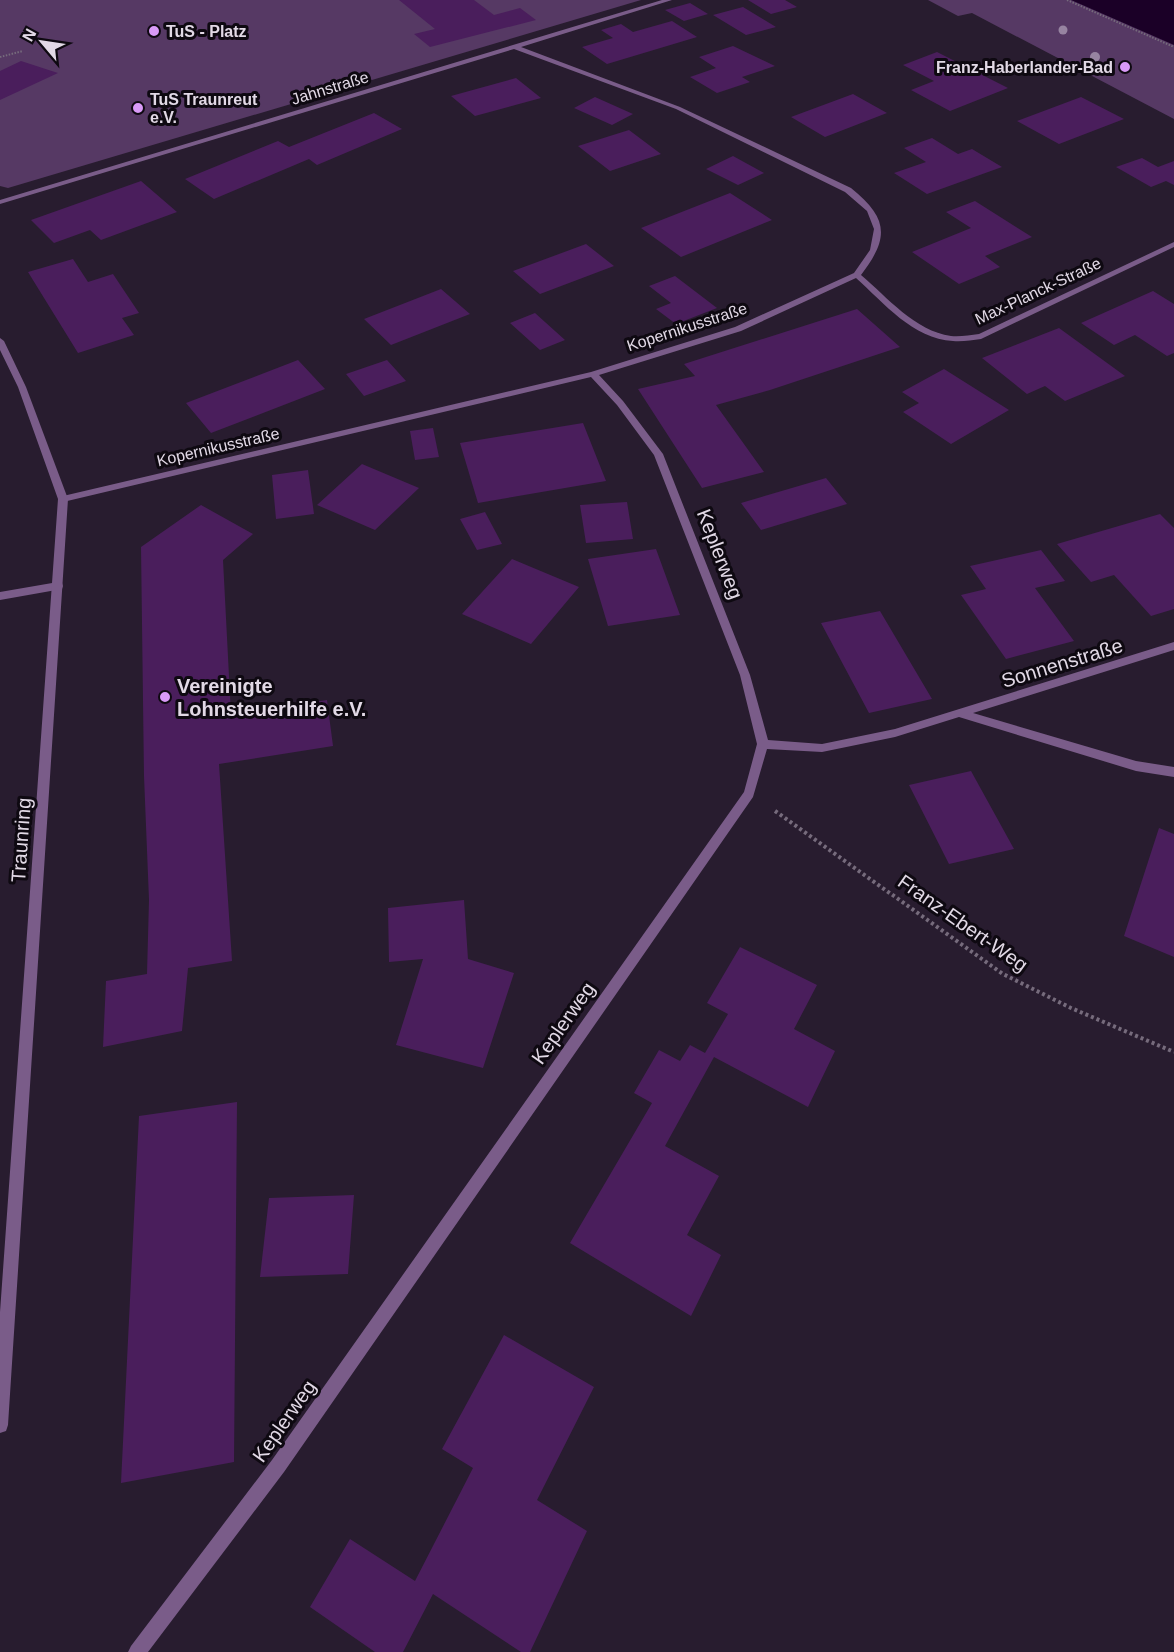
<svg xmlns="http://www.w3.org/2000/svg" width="1174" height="1652" viewBox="0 0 1174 1652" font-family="Arial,sans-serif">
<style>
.green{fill:#563964}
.water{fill:#1b0027}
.building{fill:#4a1e5c}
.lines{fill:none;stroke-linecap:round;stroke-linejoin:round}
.path-far1{stroke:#766b7c;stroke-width:2;stroke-dasharray:1.5 1.5;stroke-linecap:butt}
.path{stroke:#766b7c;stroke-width:4;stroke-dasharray:3 3;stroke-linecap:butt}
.minor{fill:#7a5c89;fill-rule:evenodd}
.tertiary{fill:#7a5c89;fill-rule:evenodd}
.tree{fill:#9784a1}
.poi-dot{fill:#d99af7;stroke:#0e0911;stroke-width:2}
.labels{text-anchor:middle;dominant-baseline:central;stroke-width:6;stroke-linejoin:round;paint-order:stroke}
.far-poi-label{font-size:16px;font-weight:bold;fill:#e2d9e6;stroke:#0e0911;text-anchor:start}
.far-street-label{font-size:16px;fill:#e2d9e6;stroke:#0e0911}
.street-label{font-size:20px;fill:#e2d9e6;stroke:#0e0911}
.poi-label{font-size:20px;font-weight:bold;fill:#e2d9e6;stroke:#0e0911;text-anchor:start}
</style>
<rect width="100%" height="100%" fill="#281c2f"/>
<path class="green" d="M0,0H641L8,188L0,186Z
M928,0H1174V119L972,13L958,16Z"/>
<path class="water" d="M1071,0H1174V45Z"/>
<path class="building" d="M399,0H474L494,15L520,8L536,20L430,47L414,34L435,29Z
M748,0H785L797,7L771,14Z
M690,3L708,14L684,21L665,10Z
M743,7L776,27L746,35L713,15Z
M672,21L697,37L607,64L582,47L613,38L601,30L621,24L633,32Z
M733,46L775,66L742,77L750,82L717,93L690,77L716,68L699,57Z
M937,52L1008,88L950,111L911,90L934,81L903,65Z
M21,61L58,73L0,100V71Z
M516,78L541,98L475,116L451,96Z
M853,94L887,113L825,137L791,117Z
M595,97L633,114L612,125L574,108Z
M1081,97L1124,119L1059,144L1017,121Z
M374,113L402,129L317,165L309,159L214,199L185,179L278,141L289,147Z
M629,130L661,154L610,171L578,146Z
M932,138L958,154L972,149L1002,167L927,194L894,173L926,162L904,148Z
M733,156L764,173L738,185L706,169Z
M1142,158L1158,167L1174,161V185L1166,181L1151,187L1116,167Z
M141,181L177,212L101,240L90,230L54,243L31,220Z
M730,193L772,220L681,257L641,228Z
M975,201L1032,237L985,256L1000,267L959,284L912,252L971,228L946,212Z
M586,244L614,266L540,294L513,271Z
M73,259L88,282L113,274L139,313L122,318L134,335L78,353L28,272Z
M675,276L717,308L676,324L656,309L671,303L649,286Z
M441,289L470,314L391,345L364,319Z
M1153,291L1174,304V353L1167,356L1135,335L1114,345L1081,323Z
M857,309L900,347L770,390L716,405L764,472L702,488L638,389L695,376L684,364Z
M535,313L565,340L540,350L510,323Z
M1059,328L1125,376L1065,401L1045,386L1027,394L982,358Z
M298,360L325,389L211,433L186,403Z
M387,360L406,381L364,396L346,374Z
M944,369L1009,410L951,444L903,412L919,403L902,392Z
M583,423L606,481L478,503L460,443Z
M433,428L439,457L415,460L410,431Z
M362,464L419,488L375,530L317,505Z
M308,470L314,514L276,519L272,475Z
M826,478L847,504L761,530L741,503Z
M627,502L633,539L586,543L580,505Z
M201,505L253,534L223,560L231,715L327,700L333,746L219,764L232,961L188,968L182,1031L103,1047L106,981L147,974L149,900L144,776L141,547Z
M485,512L502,544L477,550L460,519Z
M1160,514L1174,528V609L1151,616L1114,575L1091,582L1057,544Z
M656,549L680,615L608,626L588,559Z
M1041,550L1065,581L1035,588L1074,641L1006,659L961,595L986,589L970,566Z
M512,559L579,587L531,644L462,614Z
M880,611L932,699L869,713L821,623Z
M971,771L1014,849L949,864L909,785Z
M1159,828L1174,834V957L1124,936Z
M464,900L468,959L514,973L483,1068L396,1045L423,959L389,962L388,908Z
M740,947L817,985L794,1029L835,1051L808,1107L714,1057L665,1146L719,1176L687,1235L721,1255L691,1316L570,1243L652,1103L634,1093L659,1050L680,1061L690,1045L705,1053L728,1014L707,1003Z
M237,1102L234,1462L121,1483L139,1116Z
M354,1195L348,1274L260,1277L269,1198Z
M504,1335L594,1387L537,1500L587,1531L530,1652H521L433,1594L403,1652H375L310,1607L350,1539L415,1581L473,1468L442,1449Z"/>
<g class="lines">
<path class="path-far1" d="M1067,0L1174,47
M0,57L23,51"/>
<path class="path" d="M775,811L1003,974L1071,1008L1174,1052"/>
<path class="minor" d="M662,0H672L521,47L680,107L851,188C888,218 890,237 861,275C887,297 915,331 951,336C960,337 970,335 979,334L1174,242V247L981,339C972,340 962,342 953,341C913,339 884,303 856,278L741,331L599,375L623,401L663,454L750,675L768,740L822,744L895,729L1174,642V650L973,713L1136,761L1174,767V777L1136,771L959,717L895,737L822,752L767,749L753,797L284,1472L148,1652H128L131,1646L272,1460L744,792L757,744L740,675L654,455L617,405L591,377L63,502L58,499L63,496L591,372L735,327L854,273L870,250L874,229L867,211L845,192L676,109L514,49L0,204V200Z
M58,582L62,583L63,586L62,589L0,600V592Z"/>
<path class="tertiary" d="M0,338L4,341L26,387L68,499L8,1425L6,1431L0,1433V1312L58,499L18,387L0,350Z"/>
</g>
<g class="tree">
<circle cx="1063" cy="30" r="4.5"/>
<circle cx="1095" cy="57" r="5"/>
</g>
<g class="poi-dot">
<circle cx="154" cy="31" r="6"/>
<circle cx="1125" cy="67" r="6"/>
<circle cx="138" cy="108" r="6"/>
<circle cx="165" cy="697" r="6"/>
</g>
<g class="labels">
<g class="far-poi-label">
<text x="166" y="31">TuS - Platz</text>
<text x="1113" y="67" text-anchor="end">Franz-Haberlander-Bad</text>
<text x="150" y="99">TuS Traunreut<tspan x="150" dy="18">e.V.</tspan></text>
</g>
<g class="far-street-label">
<text transform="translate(330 88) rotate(-17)">Jahnstraße</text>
<text transform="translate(1038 291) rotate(-25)">Max-Planck-Straße</text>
<text transform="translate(687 327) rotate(-18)">Kopernikusstraße</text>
<text transform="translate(218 447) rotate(-13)">Kopernikusstraße</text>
</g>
<g class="street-label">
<text transform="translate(720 554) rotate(69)">Keplerweg</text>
<text transform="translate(1062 663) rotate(-17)">Sonnenstraße</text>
<text transform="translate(21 840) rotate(-86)">Traunring</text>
<text transform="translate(963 923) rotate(35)">Franz-Ebert-Weg</text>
<text transform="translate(563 1023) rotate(-55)">Keplerweg</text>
<text transform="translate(284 1421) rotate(-55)">Keplerweg</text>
</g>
<g class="poi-label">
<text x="177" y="686">Vereinigte<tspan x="177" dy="23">Lohnsteuerhilfe e.V.</tspan></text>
</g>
</g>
<g transform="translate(42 42) rotate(299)" stroke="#0e0911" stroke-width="4.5" paint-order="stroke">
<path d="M0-4.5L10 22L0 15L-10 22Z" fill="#e2d9e6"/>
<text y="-9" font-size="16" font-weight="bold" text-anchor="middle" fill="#e2d9e6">N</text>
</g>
</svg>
